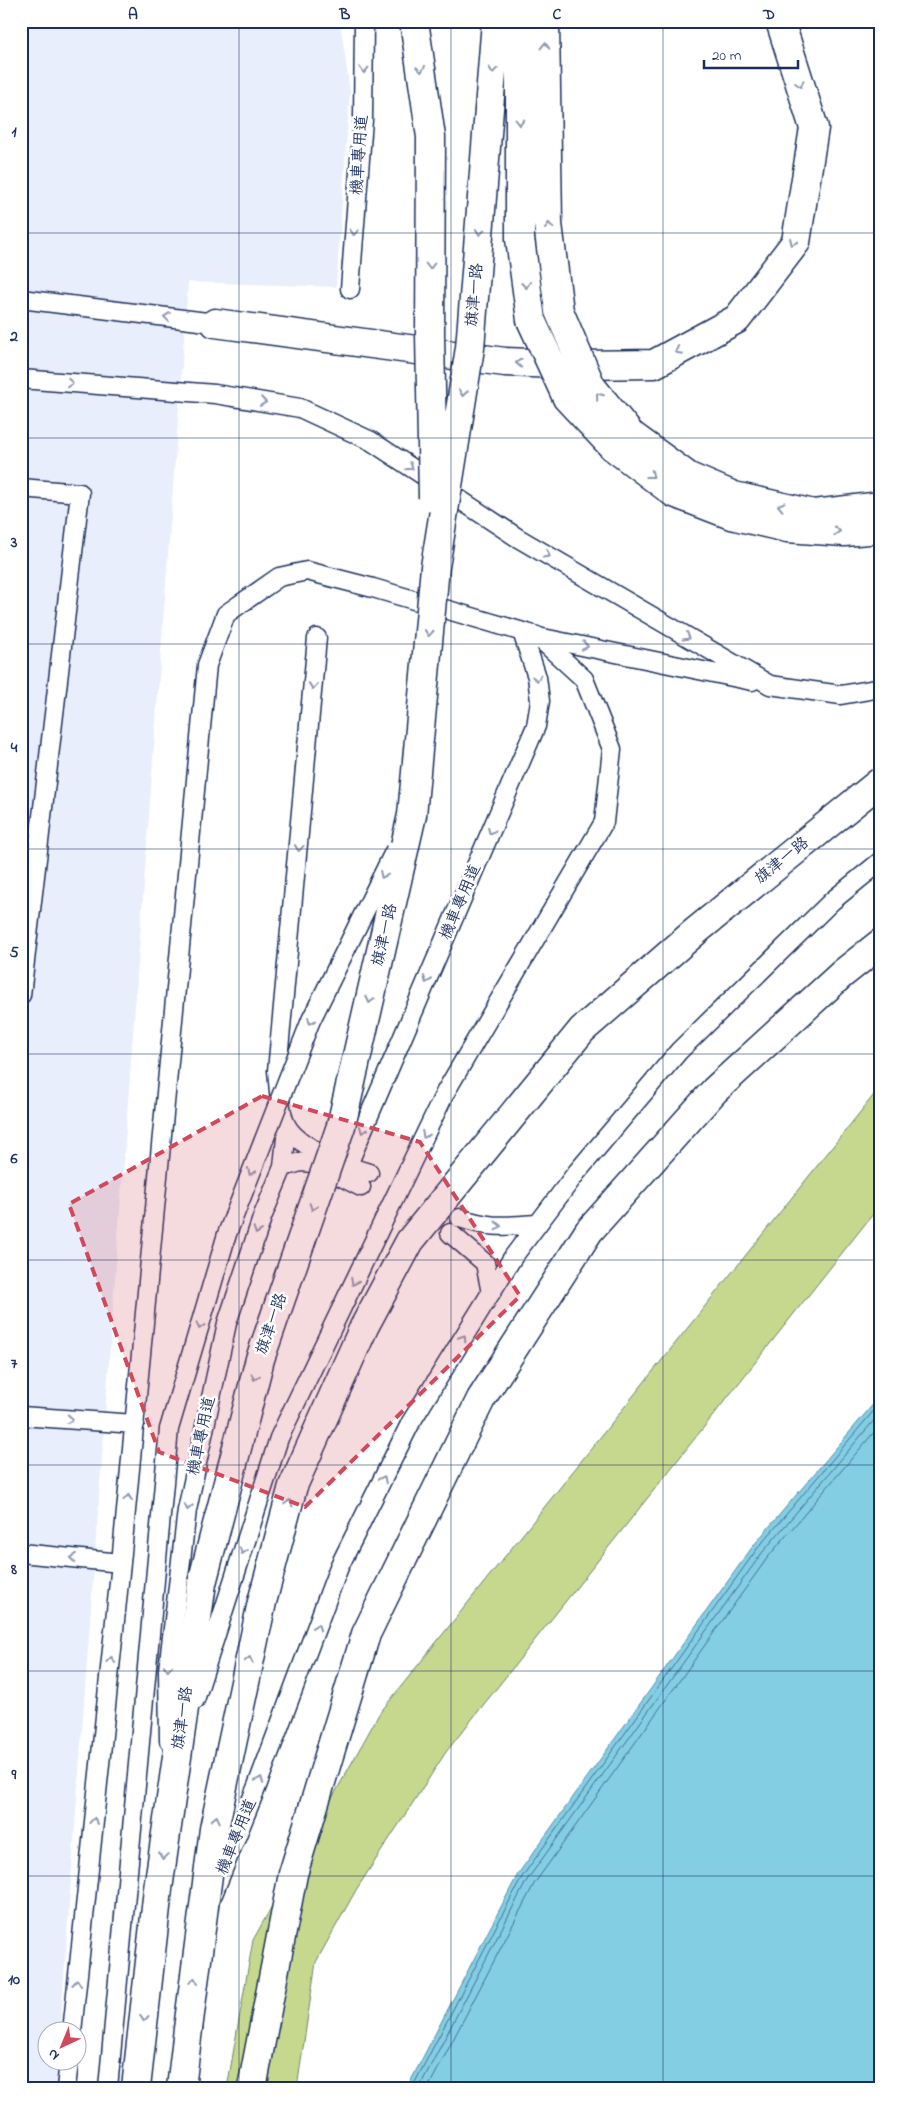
<svg xmlns="http://www.w3.org/2000/svg" width="902" height="2109" viewBox="0 0 902 2109" font-family="'Indie Flower','LXGW WenKai TC',sans-serif">
<style>
.built{fill:#e9eefc}
.green{fill:#c5d88d;stroke:#708476}
.water{fill:#83cee3;stroke:#598eae}
.lines{fill:none;stroke-linecap:round;stroke-linejoin:round}
.shore{stroke:#456f93;stroke-width:1}
.lane-casing{stroke:#1b2f5e;stroke-width:21}
.street-casing{stroke:#1b2f5e;stroke-width:31}
.secondary-casing{stroke:#1b2f5e;stroke-width:31}
.lane{stroke:#fff;stroke-width:18}
.street{stroke:#fff;stroke-width:28}
.secondary{stroke:#fff;stroke-width:28}
.lane-bridge-casing{stroke:#1b2f5e;stroke-width:21;stroke-linecap:butt}
.secondary-bridge-casing{stroke:#1b2f5e;stroke-width:31;stroke-linecap:butt}
.lane-bridge{stroke:#fff;stroke-width:18}
.secondary-bridge{stroke:#fff;stroke-width:28}
.oneway{stroke:#8d97ae}
.marked{fill:#d1495b;fill-opacity:0.2;stroke:#d1495b;stroke-width:4;stroke-dasharray:10 6;stroke-linejoin:round}
.grid{fill:none;stroke:#1b2f5e;stroke-width:1;stroke-opacity:0.55}
.labels{text-anchor:middle;dominant-baseline:central;stroke-width:5;stroke-linejoin:round;paint-order:stroke}
.street-label{font-size:16px;fill:#1b2f5e;stroke:#fff}
.neatline{fill:none;stroke:#1b2f5e;stroke-width:2}
.grid-label{font-size:16px;text-anchor:middle;font-weight:bold;fill:#1b2f5e}
</style>
<rect width="100%" height="100%" fill="#fff"/>
<filter id="ink" filterUnits="userSpaceOnUse"><feTurbulence type="fractalNoise" baseFrequency=".02" numOctaves="2"/><feDisplacementMap in="SourceGraphic" scale="10" xChannelSelector="R" yChannelSelector="G"/><feConvolveMatrix kernelMatrix="1 2 1 2 8 2 1 2 1" color-interpolation-filters="sRGB"/></filter>
<g filter="url(#ink)">
<path class="built" d="M21,21H340L350,92L336,287L188,282L60,2031L48,2032V2062H58L56,2088H21Z"/>
<path class="green" d="M881,1086V1204L446,1752L356,1890L316,1962L297,2088H227L253,1940L379,1714Z"/>
<path class="water" d="M881,1395V2088H407L518,1874L753,1546Z"/>
<g class="lines">
<path class="shore" d="M412,2088L522,1877L757,1549L881,1402
M419,2088L527,1880L762,1553L881,1412
M428,2088L534,1884L768,1557L881,1424"/>
<defs>
<path id="lane" d="M350,289L363,120L364,21
M21,299L215,323
M21,379L215,394L300,408L371,441L518,538L770,685L841,695L881,688
M21,488L80,493L21,995
M538,637L752,681
M317,638L277,1071C279,1086 279,1116 288,1128C300,1147 347,1167 369,1173
M283,1167L287,1128
M347,1167L536,726L540,701L537,677L522,632
M460,1218C492,1229 505,1226 538,1224
M450,1233L485,1263L491,1293
M21,1416L135,1424
M21,1553L121,1563
M169,1741L168,1670L187,1510L227,1323L263,1215L283,1167L301,1162L314,1163L361,1187
M213,1894L257,1786L339,1567L411,1422L513,1257L577,1172L679,1051L832,901L881,861
M72,2032L121,1563L207,665L226,614L279,577L307,571L373,588L537,636L584,679L612,749L604,822L446,1091L279,1438L195,1700
M66,2088L69,2062"/>
<path id="street" d="M252,2088L293,1874L366,1634L481,1399L589,1231L715,1090L842,974L881,943"/>
<path id="secondary" d="M215,323L505,362L582,365L654,364L737,319L796,242L814,128L780,21
M630,434L689,477L734,496L814,514L881,506
M612,446L674,493L731,515L787,528L844,532L881,529
M136,2088L158,1889L202,1583
M181,2088L188,2029"/>
</defs>
<use href="#lane" class="lane-casing"/>
<use href="#street" class="street-casing"/>
<use href="#secondary" class="secondary-casing"/>
<use href="#lane" class="lane"/>
<use href="#street" class="street"/>
<use href="#secondary" class="secondary"/>
<defs>
<path id="lane-bridge" d="M108,2088L169,1429L227,1234L311,1020L395,850"/>
<path id="secondary-bridge" d="M414,21L431,137L430,334L433,498
M520,21V239L531,320L567,398L612,446
M545,21L548,224L559,311L591,386L630,434
M202,1583L260,1359L341,1126L412,815L435,567L470,348L496,21
M188,2029L214,1829L262,1602L293,1486L364,1327L410,1241L582,1030L696,931L881,781"/>
</defs>
<use href="#lane-bridge" class="lane-bridge-casing"/>
<use href="#secondary-bridge" class="secondary-bridge-casing"/>
<use href="#lane-bridge" class="lane-bridge"/>
<use href="#secondary-bridge" class="secondary-bridge"/>
</g>
<defs><path id="oneway-chevron" d="M-2-3.5L2.5 0L-2 3.5" fill="none" stroke-width="1.6" stroke-linecap="round" stroke-linejoin="round" transform="scale(1.25)"/></defs>
<g class="oneway">
<use href="#oneway-chevron" transform="translate(545 46) rotate(-89)"/>
<use href="#oneway-chevron" transform="translate(421 69) rotate(82)"/>
<use href="#oneway-chevron" transform="translate(364 70) rotate(91)"/>
<use href="#oneway-chevron" transform="translate(493 70) rotate(95)"/>
<use href="#oneway-chevron" transform="translate(800 84) rotate(72)"/>
<use href="#oneway-chevron" transform="translate(520 122) rotate(90)"/>
<use href="#oneway-chevron" transform="translate(549 226) rotate(-95)"/>
<use href="#oneway-chevron" transform="translate(354 232) rotate(94)"/>
<use href="#oneway-chevron" transform="translate(480 232) rotate(95)"/>
<use href="#oneway-chevron" transform="translate(793 242) rotate(115)"/>
<use href="#oneway-chevron" transform="translate(430 266) rotate(90)"/>
<use href="#oneway-chevron" transform="translate(526 285) rotate(83)"/>
<use href="#oneway-chevron" transform="translate(167 317) rotate(-173)"/>
<use href="#oneway-chevron" transform="translate(678 351) rotate(152)"/>
<use href="#oneway-chevron" transform="translate(519 363) rotate(-178)"/>
<use href="#oneway-chevron" transform="translate(70 383) rotate(5)"/>
<use href="#oneway-chevron" transform="translate(463 393) rotate(99)"/>
<use href="#oneway-chevron" transform="translate(599 396) rotate(-129)"/>
<use href="#oneway-chevron" transform="translate(263 402) rotate(9)"/>
<use href="#oneway-chevron" transform="translate(410 467) rotate(33)"/>
<use href="#oneway-chevron" transform="translate(651 475) rotate(38)"/>
<use href="#oneway-chevron" transform="translate(781 506) rotate(-167)"/>
<use href="#oneway-chevron" transform="translate(837 531) rotate(3)"/>
<use href="#oneway-chevron" transform="translate(547 555) rotate(31)"/>
<use href="#oneway-chevron" transform="translate(429 633) rotate(95)"/>
<use href="#oneway-chevron" transform="translate(687 637) rotate(30)"/>
<use href="#oneway-chevron" transform="translate(585 646) rotate(11)"/>
<use href="#oneway-chevron" transform="translate(537 678) rotate(78)"/>
<use href="#oneway-chevron" transform="translate(313 686) rotate(95)"/>
<use href="#oneway-chevron" transform="translate(491 831) rotate(113)"/>
<use href="#oneway-chevron" transform="translate(299 848) rotate(95)"/>
<use href="#oneway-chevron" transform="translate(383 875) rotate(116)"/>
<use href="#oneway-chevron" transform="translate(427 980) rotate(113)"/>
<use href="#oneway-chevron" transform="translate(370 1000) rotate(103)"/>
<use href="#oneway-chevron" transform="translate(311 1021) rotate(114)"/>
<use href="#oneway-chevron" transform="translate(363 1130) rotate(113)"/>
<use href="#oneway-chevron" transform="translate(425 1135) rotate(116)"/>
<use href="#oneway-chevron" transform="translate(251 1172) rotate(112)"/>
<use href="#oneway-chevron" transform="translate(313 1207) rotate(109)"/>
<use href="#oneway-chevron" transform="translate(498 1226) rotate(-1)"/>
<use href="#oneway-chevron" transform="translate(257 1231) rotate(109)"/>
<use href="#oneway-chevron" transform="translate(354 1282) rotate(116)"/>
<use href="#oneway-chevron" transform="translate(200 1326) rotate(106)"/>
<use href="#oneway-chevron" transform="translate(463 1338) rotate(-58)"/>
<use href="#oneway-chevron" transform="translate(255 1377) rotate(105)"/>
<use href="#oneway-chevron" transform="translate(70 1419) rotate(4)"/>
<use href="#oneway-chevron" transform="translate(383 1479) rotate(-64)"/>
<use href="#oneway-chevron" transform="translate(128 1498) rotate(-85)"/>
<use href="#oneway-chevron" transform="translate(289 1503) rotate(-75)"/>
<use href="#oneway-chevron" transform="translate(188 1507) rotate(100)"/>
<use href="#oneway-chevron" transform="translate(243 1551) rotate(108)"/>
<use href="#oneway-chevron" transform="translate(73 1558) rotate(-175)"/>
<use href="#oneway-chevron" transform="translate(317 1627) rotate(-70)"/>
<use href="#oneway-chevron" transform="translate(111 1660) rotate(-84)"/>
<use href="#oneway-chevron" transform="translate(249 1660) rotate(-77)"/>
<use href="#oneway-chevron" transform="translate(168 1668) rotate(94)"/>
<use href="#oneway-chevron" transform="translate(260 1780) rotate(-69)"/>
<use href="#oneway-chevron" transform="translate(216 1819) rotate(-78)"/>
<use href="#oneway-chevron" transform="translate(94 1821) rotate(-84)"/>
<use href="#oneway-chevron" transform="translate(163 1856) rotate(98)"/>
<use href="#oneway-chevron" transform="translate(194 1981) rotate(-82)"/>
<use href="#oneway-chevron" transform="translate(77 1983) rotate(-84)"/>
<use href="#oneway-chevron" transform="translate(144 2018) rotate(96)"/>
</g>
</g>
<path class="marked" d="M262,1096L420,1142L520,1296L305,1507L159,1452L69,1204Z"/>
<path class="grid" d="M239,21V2088M451,21V2088M663,21V2088M21,233H881M21,438H881M21,644H881M21,849H881M21,1054H881M21,1260H881M21,1465H881M21,1671H881M21,1876H881"/>
<g class="labels">
<g class="street-label">
<text transform="translate(360 155) rotate(-86)">機車專用道</text>
<text transform="translate(475 295) rotate(-85)">旗津一路</text>
<text transform="translate(782 861) rotate(-39)">旗津一路</text>
<text transform="translate(461 902) rotate(-67)">機車專用道</text>
<text transform="translate(385 935) rotate(-77)">旗津一路</text>
<text transform="translate(272 1324) rotate(-71)">旗津一路</text>
<text transform="translate(202 1436) rotate(-78)">機車專用道</text>
<text transform="translate(183 1718) rotate(-82)">旗津一路</text>
<text transform="translate(237 1837) rotate(-68)">機車專用道</text>
</g>
</g>
<rect width="902" height="2109" fill="none" stroke="#fff" stroke-width="55"/>
<g transform="translate(62 2046) rotate(224)"><circle r="24" fill="#ffffff" stroke="#a4acbf"/>
<path d="M0-4L9 19L0 12L-9 19Z" fill="#d1495b"/>
<text y="-8" font-size="14" font-weight="bold" text-anchor="middle" fill="#1b2f5e">N</text>
</g>
<path d="M704 60v8h94v-8" fill="none" stroke="#1b2f5e" stroke-width="2.5"/>
<text x="712" y="60" font-size="15" fill="#1b2f5e" stroke="#ffffff" stroke-width="4" paint-order="stroke">20 m</text>
<rect x="28" y="28" width="846" height="2054" class="neatline"/>
<g class="grid-label">
<text x="133" y="19">A</text>
<text x="345" y="19">B</text>
<text x="557" y="19">C</text>
<text x="769" y="19">D</text>
<text x="14" y="136">1</text>
<text x="14" y="341">2</text>
<text x="14" y="547">3</text>
<text x="14" y="752">4</text>
<text x="14" y="957">5</text>
<text x="14" y="1163">6</text>
<text x="14" y="1368">7</text>
<text x="14" y="1574">8</text>
<text x="14" y="1779">9</text>
<text x="14" y="1984">10</text>
</g>
</svg>
